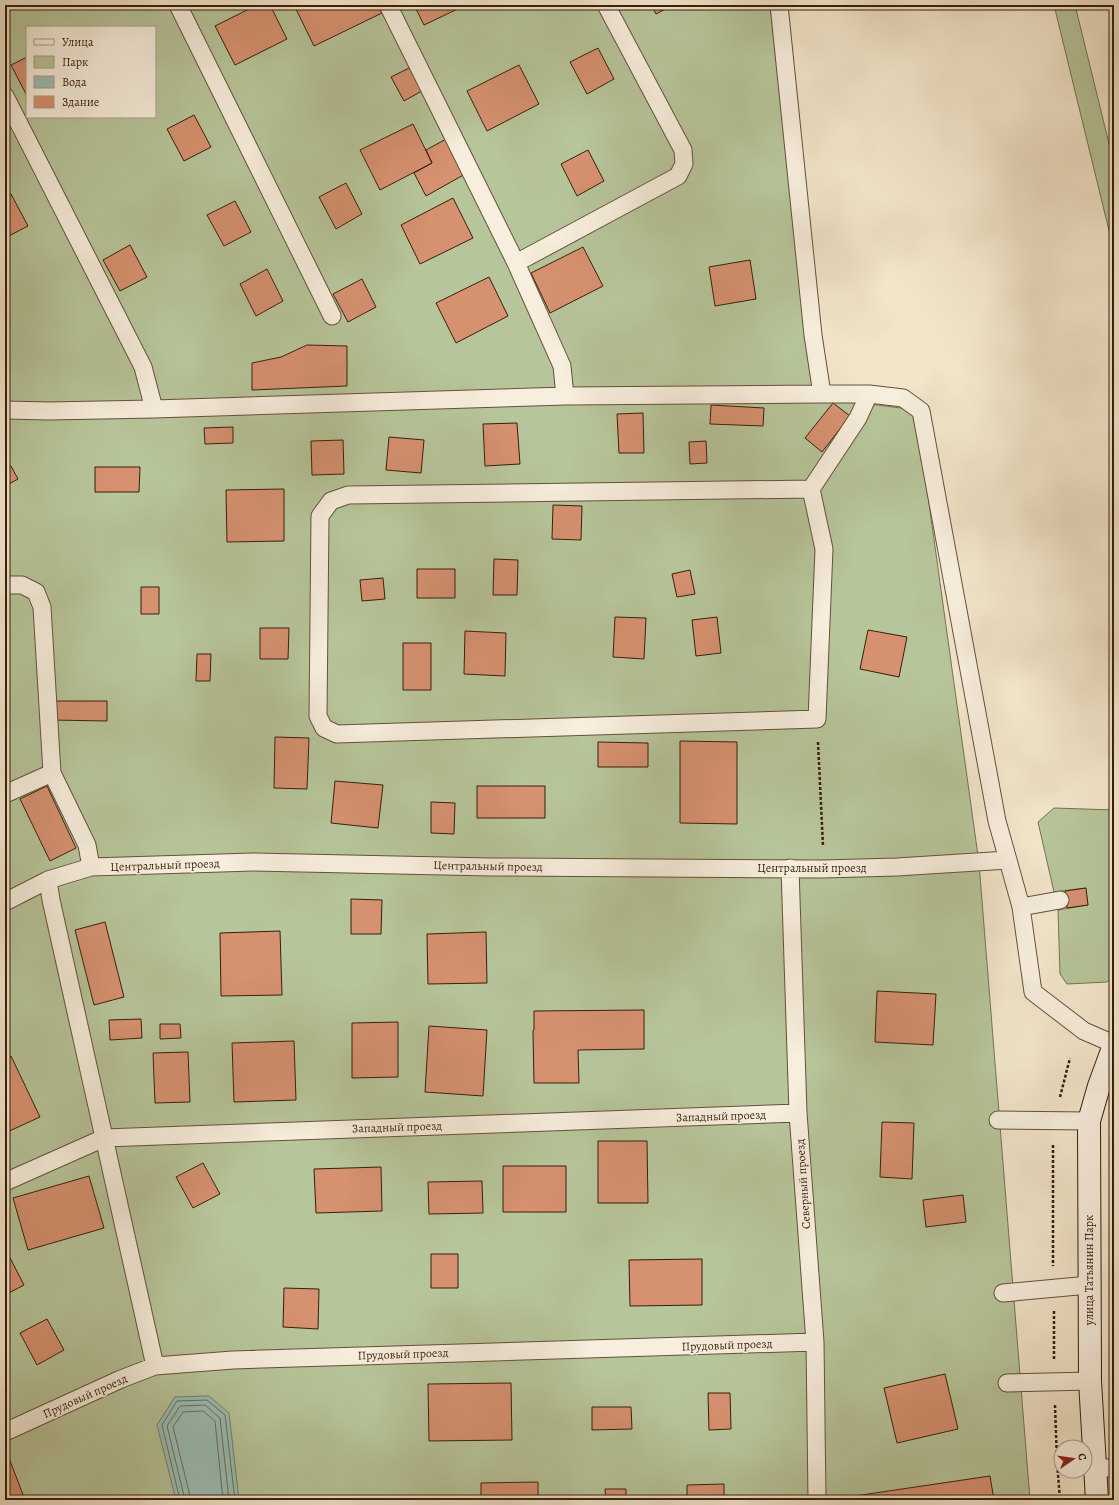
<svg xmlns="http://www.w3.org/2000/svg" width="1119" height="1505" viewBox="0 0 1119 1505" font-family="Alegreya,serif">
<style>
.green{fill:#b7c59a;stroke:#777253;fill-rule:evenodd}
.water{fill:#9bbfb7;stroke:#737f73}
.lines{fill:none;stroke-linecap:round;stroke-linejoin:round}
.shore{stroke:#696e62;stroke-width:1}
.building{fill:#d69170;stroke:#371e0c}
.lane-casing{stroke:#66503c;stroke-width:19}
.secondary-casing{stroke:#371e0c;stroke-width:24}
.path{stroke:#371e0c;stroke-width:2.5;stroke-dasharray:3 2;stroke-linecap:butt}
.lane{stroke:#f7eedd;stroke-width:17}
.secondary{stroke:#f7eedd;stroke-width:22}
.labels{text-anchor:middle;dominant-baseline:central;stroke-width:3.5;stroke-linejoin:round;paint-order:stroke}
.street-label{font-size:12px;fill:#371e0c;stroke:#f7eedd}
</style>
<rect width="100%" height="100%" fill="#f2e5ca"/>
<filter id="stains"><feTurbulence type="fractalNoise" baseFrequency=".005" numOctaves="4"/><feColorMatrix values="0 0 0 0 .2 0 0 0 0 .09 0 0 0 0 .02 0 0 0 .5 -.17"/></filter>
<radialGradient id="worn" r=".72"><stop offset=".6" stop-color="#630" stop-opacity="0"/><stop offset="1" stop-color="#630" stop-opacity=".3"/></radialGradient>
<path class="green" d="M5,5H770L816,397L916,410L979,863L1030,1500H5ZM27,27H155V117H27Z
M1054,5H1075L1114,164V251Z
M1054,808L1114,810V975L1107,982L1067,984L1060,974L1058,910L1088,905L1085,888L1054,892L1038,822Z"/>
<path class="water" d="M209,1396L229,1413L239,1500H176L157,1425L175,1397Z"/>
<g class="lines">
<path class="shore" d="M180,1500L162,1425L177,1401L207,1400L225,1415L235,1500
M185,1500L167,1426L180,1406L205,1405L220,1418L229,1500
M191,1500L173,1427L183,1412L203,1411L215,1421L223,1500"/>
</g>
<path class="building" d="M257,5H270L287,39L235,65L215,26Z
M294,5H378L382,13L314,46Z
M414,5H466L424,25Z
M651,5H673L656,14Z
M598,48L614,79L587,94L570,62Z
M27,57V96L11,65Z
M519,65L539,104L487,131L467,91Z
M411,67L422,91L404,101L391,77Z
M194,115L211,147L184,161L167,129Z
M413,124L432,163L380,190L360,150Z
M448,138L467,173L426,196L414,173L432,163L426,150Z
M588,150L604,181L577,196L561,164Z
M346,183L362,214L336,229L319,197Z
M11,194L28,226L5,238V197Z
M453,198L473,238L420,264L401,225Z
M235,201L251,232L224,246L207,215Z
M130,245L147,277L120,291L103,260Z
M583,247L603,286L550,313L531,273Z
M750,260L756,299L715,306L709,267Z
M267,269L283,301L256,316L240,284Z
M489,277L508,316L456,343L436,303Z
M362,279L376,307L348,322L333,294Z
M307,345L347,346V386L252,390V363L281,357Z
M833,403L850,416L822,452L805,438Z
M711,405L764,408L763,426L710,424Z
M643,413L644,453H619L617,414Z
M517,423L520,464L485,466L483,424Z
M233,427V443L205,444L204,428Z
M389,437L424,440L421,473L386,470Z
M343,440L344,474L312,475L311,441Z
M706,441L707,463L690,464L689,442Z
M11,466L18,479L5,486V469Z
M95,467H140L139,492H95Z
M284,489V541L227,542L226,490Z
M553,505L582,506L581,540L552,539Z
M494,559L518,560L517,595H493Z
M417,569H455V598H417Z
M690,570L695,594L677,597L672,574Z
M383,578L385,599L362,601L360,580Z
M141,587H159V614H141Z
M615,617L646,618L644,659L613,657Z
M717,617L721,653L696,656L692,620Z
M260,628H289L288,659H260Z
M868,630L907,637L899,677L860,669Z
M465,631L506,633L505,676L464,674Z
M403,643H431V690H403Z
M197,654H211L210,681H196Z
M52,701H107V721L52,720Z
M275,737L309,738L307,789L274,788Z
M680,741L737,742V824L680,823Z
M598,742L648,743V767H598Z
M335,781L383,785L378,828L331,823Z
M47,786L76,848L50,861L20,799Z
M477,786H545V818H477Z
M431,802L455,803L454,834L431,833Z
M1086,888L1088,905L1067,908L1065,891Z
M351,899L382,900L381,934H351Z
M105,922L124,997L94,1005L75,930Z
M280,931L282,995L221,996L220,933Z
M486,932L487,983L428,984L427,934Z
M877,991L936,994L933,1045L875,1042Z
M644,1010V1049L578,1050L579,1083H534L533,1031L534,1030V1011Z
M141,1019L142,1038L110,1040L109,1020Z
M398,1022V1077L352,1078V1023Z
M160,1024H180L181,1038L160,1039Z
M429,1026L487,1030L483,1096L425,1092Z
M294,1041L296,1100L234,1102L232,1043Z
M188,1052L190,1102L155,1103L153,1053Z
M11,1056L40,1117L5,1133V1059Z
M882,1122L914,1123L912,1179L880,1177Z
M598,1141H647L648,1203H598Z
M203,1163L220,1194L193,1208L176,1177Z
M503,1166H566V1212H503Z
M381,1167L382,1211L316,1213L314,1169Z
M89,1176L104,1228L28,1250L13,1198Z
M482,1181L483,1213L429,1214L428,1182Z
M963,1195L966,1222L926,1227L923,1200Z
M8,1254L24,1285L5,1295V1255Z
M431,1254H458V1288H431Z
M702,1259V1305L630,1306L629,1260Z
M284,1288L319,1289L318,1329L283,1327Z
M47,1319L64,1350L37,1365L20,1333Z
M945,1374L958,1429L897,1443L884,1388Z
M511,1383L512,1440L429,1441L428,1384Z
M708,1393H730L731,1429L709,1430Z
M592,1407H631L632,1429L592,1430Z
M9,1458L25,1500H5V1459Z
M990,1476L994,1500H841V1498Z
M538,1482V1500H481V1483Z
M724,1484V1500H687V1485Z
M605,1489H626V1500H606Z"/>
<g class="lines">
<defs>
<path id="lane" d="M178,5L332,316
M388,5L516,263L562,366L565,396
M779,5L813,335L822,394
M5,96L143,367L154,409
M516,263L678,176L684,164L683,150L606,5
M5,410L48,411L154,409L565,396L822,394H869L903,398L921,411L997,821L1008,860
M811,489L348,495L331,501L320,516L318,716L324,728L337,734L817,719L824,549L811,489L858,418L869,394
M5,585H22L36,592L42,607L52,773L87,845L91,867
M5,794L52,773
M790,868L798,1113L815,1342L817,1500
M48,880L51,900L155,1366
M5,902L48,880L91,867L253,862L491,867L823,869L897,867L1008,860L1021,907L1033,992L1084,1031L1114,1044
M1021,907L1060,900
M998,1120L1089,1121
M5,1182L104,1138L798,1113
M1003,1293L1089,1285
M1007,1383L1090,1381
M5,1432L121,1379L155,1366L233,1360L815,1342
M1096,1468H1114"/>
<path id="secondary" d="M1097,1500L1090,1381L1089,1121L1099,1086L1114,1045"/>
</defs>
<use href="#lane" class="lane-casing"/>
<use href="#secondary" class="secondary-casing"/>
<path class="path" d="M818,742L823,846
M1060,1097L1070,1058
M1053,1145V1266
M1054,1311V1360
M1055,1405L1057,1461L1060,1500"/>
<use href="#lane" class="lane"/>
<use href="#secondary" class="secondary"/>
</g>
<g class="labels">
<g class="street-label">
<text transform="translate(165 865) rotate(-2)">Центральный проезд</text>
<text transform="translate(488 866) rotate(1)">Центральный проезд</text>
<text x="812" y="868">Центральный проезд</text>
<text transform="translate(721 1116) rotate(-2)">Западный проезд</text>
<text transform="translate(397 1127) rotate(-2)">Западный проезд</text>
<text transform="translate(803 1184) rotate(-94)">Северный проезд</text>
<text transform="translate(1089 1270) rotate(-90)">улица Татьянин Парк</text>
<text transform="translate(727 1345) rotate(-2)">Прудовый проезд</text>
<text transform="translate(403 1354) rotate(-2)">Прудовый проезд</text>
<text transform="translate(85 1396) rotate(-24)">Прудовый проезд</text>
</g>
</g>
<rect width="1119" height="1505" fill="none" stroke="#f2e5ca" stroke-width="20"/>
<rect x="6" y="6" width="1107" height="1493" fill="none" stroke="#371e0c" stroke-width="2"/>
<rect x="10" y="10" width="1099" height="1485" fill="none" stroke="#371e0c"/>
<rect x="26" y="26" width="130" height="92" fill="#f7eedd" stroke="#aa9b89"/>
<rect x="34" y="39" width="20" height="6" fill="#f7eedd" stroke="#aa9b89"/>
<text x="62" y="46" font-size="12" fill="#371e0c">Улица</text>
<rect x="34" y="56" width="20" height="12" fill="#b7c59a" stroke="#aa9b89"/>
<text x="62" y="66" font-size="12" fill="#371e0c">Парк</text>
<rect x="34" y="76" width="20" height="12" fill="#9bbfb7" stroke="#aa9b89"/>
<text x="62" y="86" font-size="12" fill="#371e0c">Вода</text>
<rect x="34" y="96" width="20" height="12" fill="#d69170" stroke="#aa9b89"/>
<text x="62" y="106" font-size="12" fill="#371e0c">Здание</text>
<g transform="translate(1073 1459) rotate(77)"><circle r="19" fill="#f7eedd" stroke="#aa9b89"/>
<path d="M0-3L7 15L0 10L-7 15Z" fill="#8f2418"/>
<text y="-6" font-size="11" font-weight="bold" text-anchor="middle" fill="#371e0c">С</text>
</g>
<rect width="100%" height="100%" filter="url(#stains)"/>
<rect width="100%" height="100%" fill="url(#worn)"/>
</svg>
